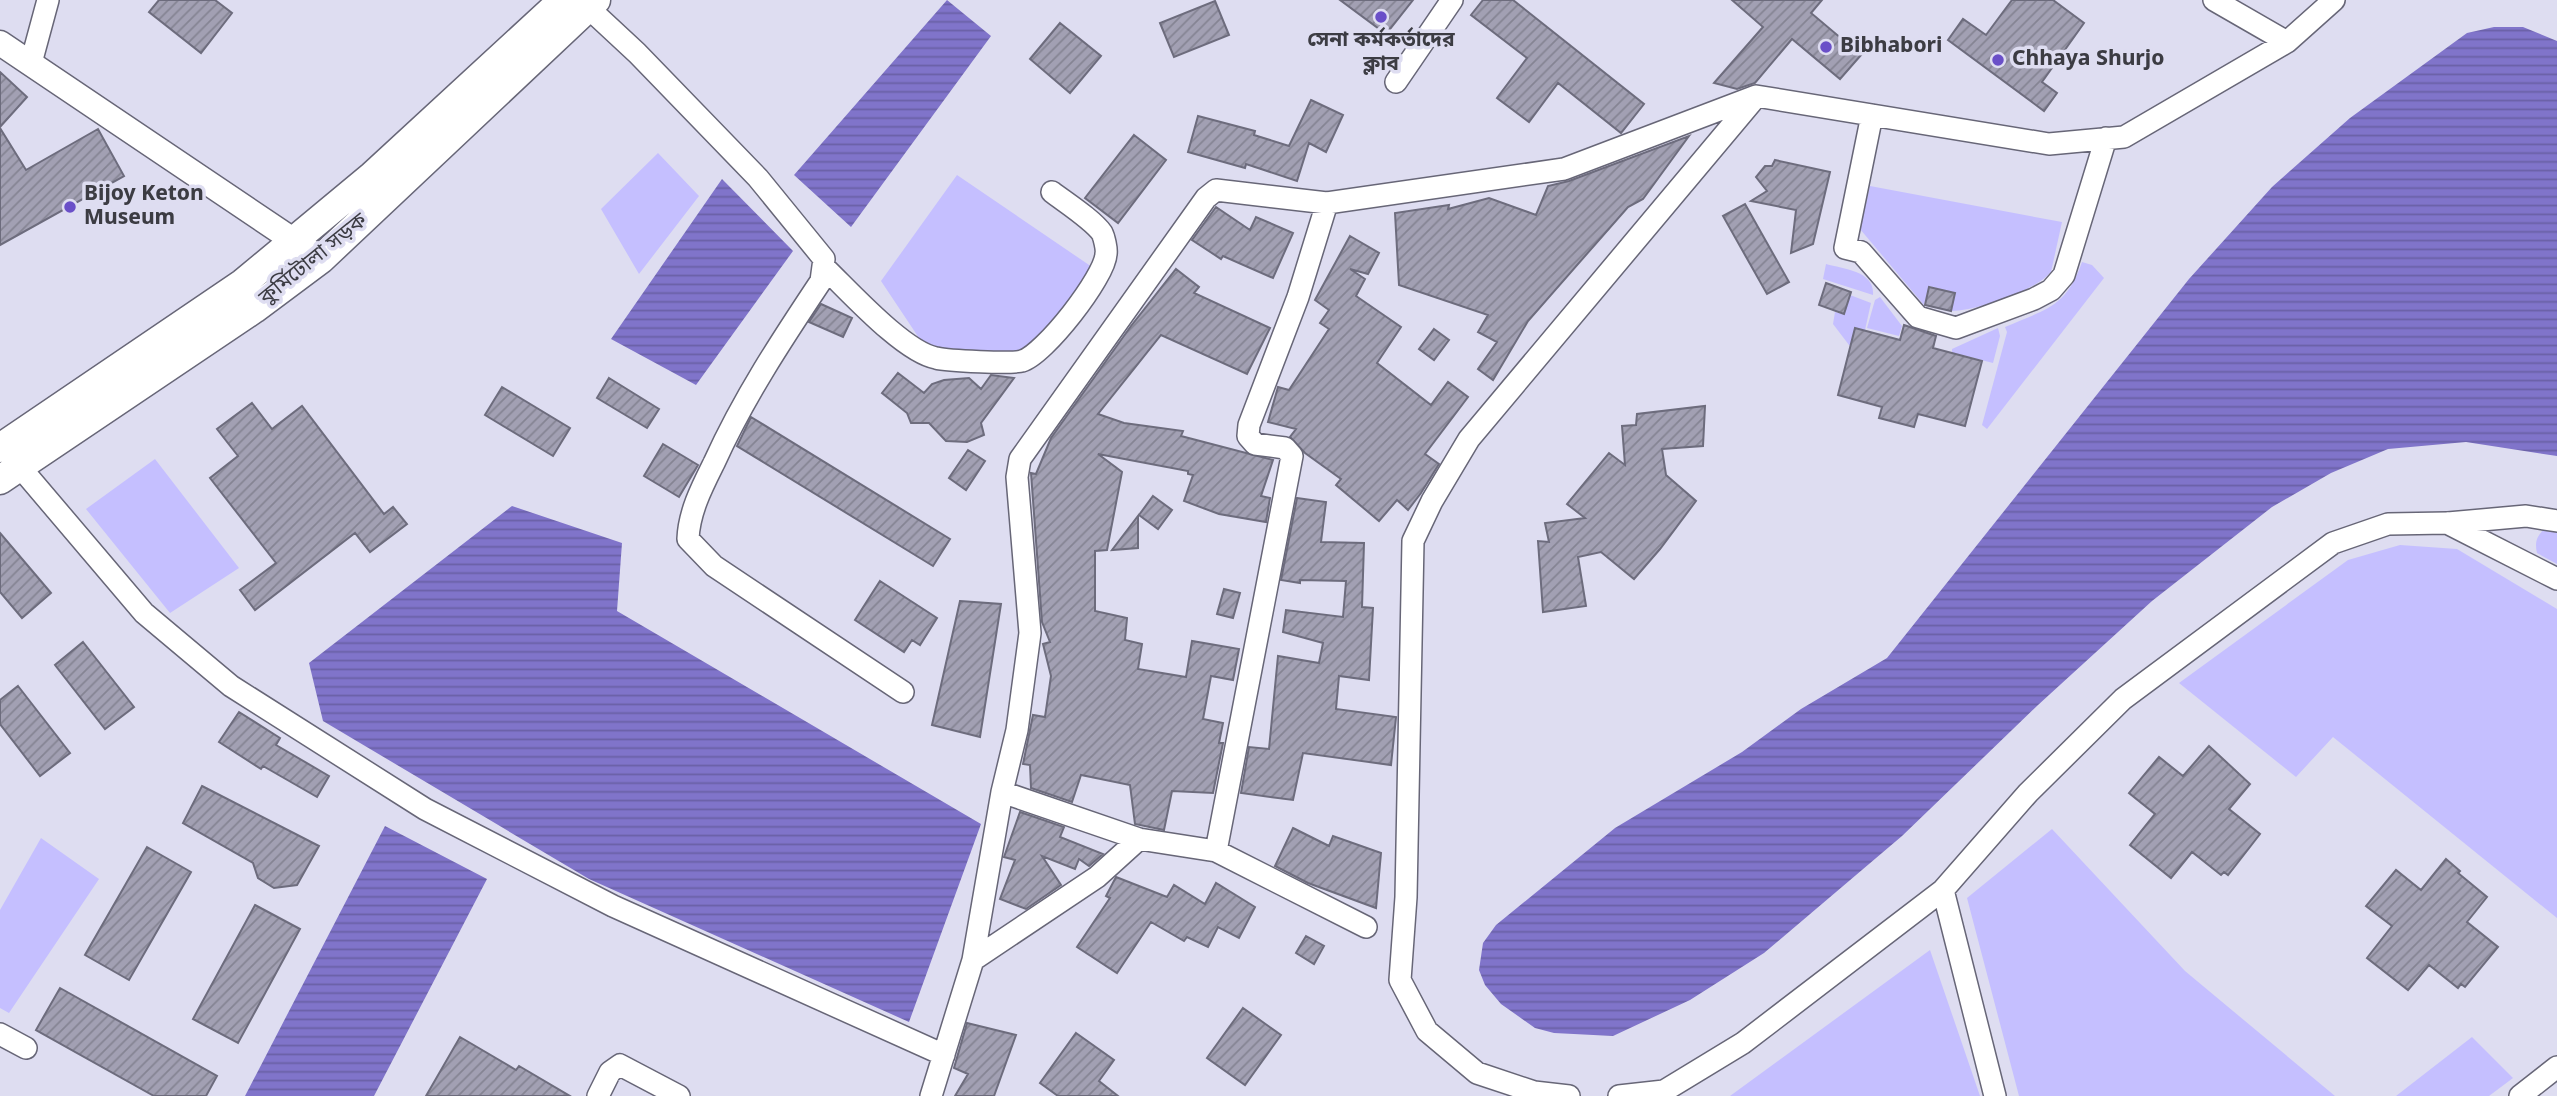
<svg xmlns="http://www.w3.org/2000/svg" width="2557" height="1096" viewBox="0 0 2557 1096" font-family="Georgia,'Noto Sans Bengali',serif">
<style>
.green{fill:#c5bfff}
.water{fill:url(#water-rules)}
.building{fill:url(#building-hatch);stroke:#6d6c7d;stroke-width:2}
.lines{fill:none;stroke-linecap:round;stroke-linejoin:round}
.minor-casing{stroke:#676677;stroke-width:24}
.tertiary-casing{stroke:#676677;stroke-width:27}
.secondary-casing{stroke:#676677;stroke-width:31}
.minor{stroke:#fff;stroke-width:21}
.tertiary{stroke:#fff;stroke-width:24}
.secondary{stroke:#fff;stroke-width:28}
.poi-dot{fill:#6a4fc8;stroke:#deddf1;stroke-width:2.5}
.labels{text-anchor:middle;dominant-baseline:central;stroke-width:7;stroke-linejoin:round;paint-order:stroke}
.poi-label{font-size:21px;font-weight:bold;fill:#3c3c43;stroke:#deddf1;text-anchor:start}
.street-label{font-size:21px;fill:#3c3c43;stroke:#deddf1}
</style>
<defs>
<pattern id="water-rules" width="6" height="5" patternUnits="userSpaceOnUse" patternTransform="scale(1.75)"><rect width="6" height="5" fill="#8074ca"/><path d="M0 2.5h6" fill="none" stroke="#6a60a6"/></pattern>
<pattern id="building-hatch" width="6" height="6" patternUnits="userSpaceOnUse" patternTransform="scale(1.75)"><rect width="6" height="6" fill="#a2a0b3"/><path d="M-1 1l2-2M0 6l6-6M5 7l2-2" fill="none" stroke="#858493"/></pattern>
</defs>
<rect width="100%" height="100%" fill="#deddf1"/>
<path class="green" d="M658,153L699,196L639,274L601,209Z
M957,175L1092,267L1040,350L931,356L881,281Z
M1870,186L2062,222L2051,272C2035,291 1976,311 1951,311L1955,293L1929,286L1924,305L1860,229Z
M2082,262L2092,265L2104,278L1987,429L1982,425L2007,332L2005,327C2046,309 2066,308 2082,262Z
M1826,264C1844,269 1875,271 1873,295L1823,279Z
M1850,295L1871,303L1861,348L1849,345L1833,324L1835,312L1844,314Z
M1880,297L1902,326L1899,336L1867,328L1875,300Z
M1998,328L2000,336L1993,363L1962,355L1952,356V349Z
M155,459L239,568L170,613L86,509Z
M2547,526L2557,528V564L2537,553C2534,540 2538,535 2547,526Z
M2400,545L2457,549L2557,609V918L2333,737L2296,777L2179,683L2348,560Z
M2052,829L2185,971L2335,1096H2019L1967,898Z
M41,838L99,879L9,1013L0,1008V910Z
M1930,950L1980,1096H1730Z
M2472,1037L2513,1078L2489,1096H2396Z"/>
<path class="water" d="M947,0L991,36L851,227L794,175Z
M2494,27H2523L2557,41V456L2466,442L2388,449L2331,473L2272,507L2152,601L2038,705L1902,836L1764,953L1690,1000L1613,1036L1554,1033L1535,1028L1501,1004L1485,985L1479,970L1483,943L1496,925L1615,828L1742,752L1801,709L1887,658L2189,279L2272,187L2350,118L2467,33Z
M722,179L793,251L696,385L611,339Z
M512,506L622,543L617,611L981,824L909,1022L589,879L323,721L309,663Z
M385,826L487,879L374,1096H245Z"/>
<path class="building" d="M159,0H215L232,13L201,53L149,12Z
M1340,0H1413L1386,34Z
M1483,0H1513L1644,104L1621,133L1558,83L1529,122L1497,98L1527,58L1471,15Z
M1732,0H1822L1811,13L1861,55L1840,79L1792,39L1755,83L1737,89L1714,83L1763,27Z
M2012,0H2053L2084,23L2042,82L2057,93L2044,111L1948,40L1963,19L1986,35Z
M1215,1L1229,35L1174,57L1160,23Z
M1060,23L1101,56L1070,93L1030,59Z
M0,72L27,97L0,127Z
M1311,100L1343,115L1326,152L1309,143L1297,181L1246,164L1245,168L1188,152L1198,116L1255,131L1254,135L1289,146Z
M0,128L26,170L98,129L124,176L0,245Z
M1134,135L1166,160L1118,223L1085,198Z
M1689,136L1643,199L1628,207L1528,321L1493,380L1478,369L1497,342L1478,332L1488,315L1399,285L1395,213L1449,205L1448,209L1489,198L1536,215L1548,186L1569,181Z
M1775,160L1830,172L1813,244L1791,253L1796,210L1751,201L1767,191L1756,177L1765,166H1772Z
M1745,204L1789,282L1767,294L1723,216Z
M1216,207L1250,230L1256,217L1293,233L1273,278L1223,256L1221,259L1192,240Z
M1350,236L1379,253L1368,274L1350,269L1365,279L1356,296L1401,327L1377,363L1431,405L1448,382L1468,397L1425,454L1439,464L1421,493L1408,510L1397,500L1379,521L1336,485L1341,479L1305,453L1290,437L1296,429L1268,422L1278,387L1289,390L1329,329L1320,323L1329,310L1315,300Z
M1176,269L1199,287L1194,293L1270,328L1247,374L1161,335L1098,414L1124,423L1183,431L1181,436L1273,460L1261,496L1270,498L1266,522L1219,514L1184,501L1193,475L1188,474V471L1098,454L1122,472L1107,550L1095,551V611L1127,618L1125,640L1142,644L1138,669L1186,677L1192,641L1239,649L1233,680L1211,676L1203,719L1223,723L1219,743H1223L1213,793L1172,791L1164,830L1135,824L1130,785L1081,775L1072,802L1031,788L1030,765L1023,764L1033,715L1045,717L1051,676L1043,644L1050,642L1042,622L1031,473L1036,474L1051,438L1131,326Z
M1826,283L1851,292L1844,314L1819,305Z
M1929,287L1955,293L1951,311L1925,305Z
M821,304L852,318L843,337L809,322Z
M1904,325L1936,336L1933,348L1982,361L1965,426L1918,414L1914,427L1879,418L1882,407L1838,395L1855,328L1900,340Z
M1434,329L1449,340L1434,360L1419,349Z
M898,373L924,393L932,384L944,380L969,378L981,389L991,375L1014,378L981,423L984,435L967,442L946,441L929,423H911L907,413L882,393Z
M609,378L659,409L647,428L597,398Z
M502,387L570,428L553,456L485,415Z
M252,403L272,429L302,406L384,514L393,507L407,524L370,552L355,533L255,610L240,590L276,563L210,478L238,456L217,429Z
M1705,406L1703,446L1662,449L1666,475L1696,501L1660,549L1634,579L1601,552L1578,557L1586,606L1543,612L1538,541L1549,542L1545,523L1585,518L1567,504L1609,453L1625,465L1622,426L1636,425L1637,414Z
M751,417L950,539L933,566L737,446Z
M663,444L698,465L679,497L644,476Z
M968,450L985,461L966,490L949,478Z
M1153,496L1172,510L1158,529L1139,515Z
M1297,498L1326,502L1321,542L1364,543L1362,607L1373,608L1369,680L1339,676L1336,709L1396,717L1391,765L1303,753L1293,800L1241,793L1249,747L1269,749L1278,656L1319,663L1323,643L1283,632L1286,610L1343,617L1346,581L1300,580V583L1281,580Z
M1138,516V548L1112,550Z
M0,533L51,593L22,618L0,592Z
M880,581L937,618L920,645L912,640L904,652L855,620Z
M1224,589L1240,593L1233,618L1217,614Z
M960,601L1001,604L980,737L932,725Z
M83,642L134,707L105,729L55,665Z
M18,686L70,753L40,776L0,724V700Z
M239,712L280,738L276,745L329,776L317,797L263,766L261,769L219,742Z
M2209,746L2250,784L2229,809L2260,834L2228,875L2224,872L2221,875L2192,852L2171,878L2130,845L2155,814L2129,793L2159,757L2183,776Z
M202,786L319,846L297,885L274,888L258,878L253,863L183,823Z
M1020,812L1064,827L1060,837L1103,854L1089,866L1079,859L1075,869L1042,856L1061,885L1026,909L1000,899L1015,860L1004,857Z
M1293,828L1329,846L1333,836L1381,853L1376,908L1308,883L1275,866Z
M147,847L191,872L129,980L85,955Z
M2446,859L2460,871L2458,873L2487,897L2467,922L2498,947L2465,987L2461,984L2458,988L2429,965L2408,990L2367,958L2392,926L2366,906L2396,870L2421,890Z
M1116,877L1167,897L1174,885L1205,904L1216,883L1255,907L1239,938L1218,927L1208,947L1187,937L1184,941L1151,922L1117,973L1077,947L1110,898L1106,896Z
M255,905L300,929L238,1043L193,1019Z
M1306,936L1324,946L1314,964L1296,953Z
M60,988L217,1076L206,1096H154L36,1030Z
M1243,1008L1281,1035L1245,1085L1207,1058Z
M967,1023L1016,1035L994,1096H955L968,1074L954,1068Z
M1076,1033L1114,1060L1099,1081L1118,1096H1058L1040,1083Z
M460,1037L516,1070L519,1066L570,1096H426Z"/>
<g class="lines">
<defs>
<path id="minor" d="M580,0L637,53L758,178L824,259L821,281C781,341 744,397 714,463C702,487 689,512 688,539L714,566L903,692
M2214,0L2287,42
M31,63L48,0
M1396,82L1452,0
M1872,115L1845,248L1861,252L1918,317L1956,328L2034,299L2051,290L2064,275L2106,138
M825,268C850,292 904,352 936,358C948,361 1012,364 1022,361C1044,355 1105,277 1106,254C1107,249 1104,237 1102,233C1093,220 1065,202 1052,192
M20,467L144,613L231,686L425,809L613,906L944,1055
M2448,523L2526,516L2557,521
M1002,792L1139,839L1216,851L1366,927
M1216,851L1292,456L1285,448L1255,444L1248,436L1249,425L1298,297L1327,203
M1943,890L1995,1096
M973,960L1097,877L1139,839
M0,1034L26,1048
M598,1096L610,1072L620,1065L679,1096
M931,1096L973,960L1002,792L1017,730L1030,633L1017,477L1020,459L1206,198L1216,190L1327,203L1564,169L1756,96L2049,144L2124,137L2287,42L2334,0
M1569,1096L1534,1092L1477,1073L1427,1031L1400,980L1406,897L1413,541L1432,501L1469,439L1755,98
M1619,1096L1664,1091L1743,1043L1943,890L2028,793L2123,699L2333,543L2388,524L2447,523L2557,579
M2520,1096L2557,1067"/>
<path id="tertiary" d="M0,43L321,259"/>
<path id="secondary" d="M0,448L243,283L372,176L563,0
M0,480L254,309L321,259L596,0"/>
</defs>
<use href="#minor" class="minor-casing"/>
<use href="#tertiary" class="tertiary-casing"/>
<use href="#secondary" class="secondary-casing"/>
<use href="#minor" class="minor"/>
<use href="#tertiary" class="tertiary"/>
<use href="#secondary" class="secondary"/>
</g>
<g class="poi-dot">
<circle cx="1381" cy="17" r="7"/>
<circle cx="1826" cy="47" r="7"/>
<circle cx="1998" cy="60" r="7"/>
<circle cx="70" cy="207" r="7"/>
</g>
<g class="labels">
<g class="poi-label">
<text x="1381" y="41" text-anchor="middle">সেনা কর্মকর্তাদের<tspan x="1381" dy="24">ক্লাব</tspan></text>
<text x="1840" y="47">Bibhabori</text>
<text x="2012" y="60">Chhaya Shurjo</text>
<text x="84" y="195">Bijoy Keton<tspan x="84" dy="24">Museum</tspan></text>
</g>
<g class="street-label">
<text transform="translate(314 260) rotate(-39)">কুর্মিটোলা সড়ক</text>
</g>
</g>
</svg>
